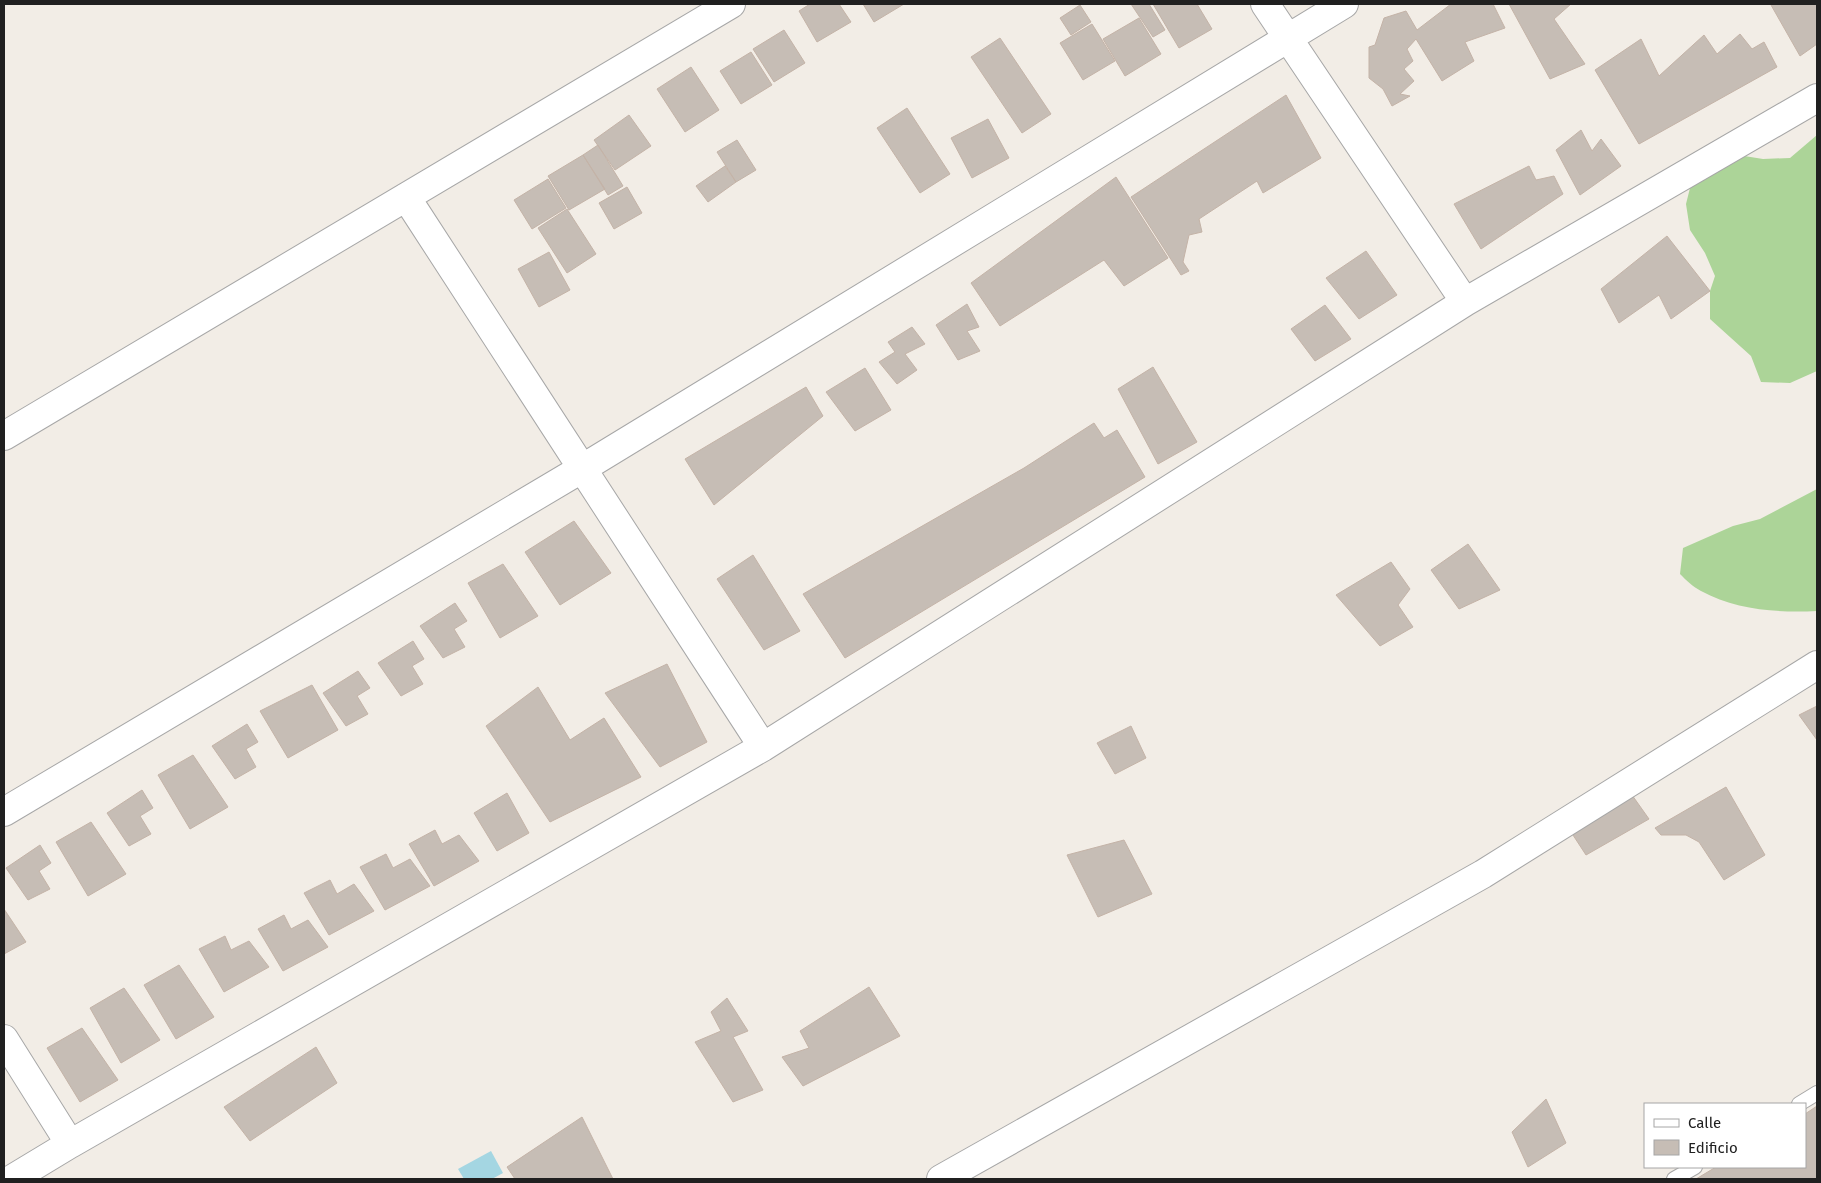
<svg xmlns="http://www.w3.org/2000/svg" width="1821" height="1183" viewBox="0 0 1821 1183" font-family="'Fira Sans',sans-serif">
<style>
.forest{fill:#acd498}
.water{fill:#a4d6e2}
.building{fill:#c6bdb5;stroke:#c4b3a7}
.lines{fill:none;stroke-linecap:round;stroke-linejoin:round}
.service-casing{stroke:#a7a7a7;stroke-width:16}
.minor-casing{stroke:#a7a7a7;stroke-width:30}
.service{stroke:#fff;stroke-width:14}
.minor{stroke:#fff;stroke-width:28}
</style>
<rect width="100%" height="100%" fill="#f2ede6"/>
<path class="forest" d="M1817,135V371L1790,383L1761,382L1751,356L1710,319V291L1715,276L1705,253L1690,230L1686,204L1692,180L1738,155L1763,159L1790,158Z
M1817,489V611C1778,613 1736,610 1701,591C1693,587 1686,580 1680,574L1683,548L1733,526L1760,519Z"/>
<path class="water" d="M491,1151L503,1173L492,1179H464L458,1169Z"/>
<path class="building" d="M810,4H839L851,22L817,42L799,11Z
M863,4H904L874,22Z
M1131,4H1149L1165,30L1153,37Z
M1153,4H1197L1212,29L1179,48Z
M1451,4H1493L1505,28L1465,42L1474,61L1442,81L1416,39L1407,49L1413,61L1404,69L1414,81L1400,94L1410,96L1392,106L1383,89L1369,78V47L1375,45L1384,18L1406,11L1417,30Z
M1509,4H1571L1554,19L1585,64L1550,79Z
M1772,4H1817V44L1800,56L1771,5Z
M1080,5L1091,22L1071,35L1060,18Z
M1139,18L1161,54L1125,76L1103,39Z
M1092,24L1115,61L1083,80L1060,43Z
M784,30L805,63L774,82L753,49Z
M1740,34L1752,49L1764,42L1777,67L1639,144L1595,70L1641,39L1659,76L1704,35L1717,54Z
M1000,38L1051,114L1022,133L971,57Z
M751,52L772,85L741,104L720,71Z
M691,67L719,110L685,132L657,89Z
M1286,95L1321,158L1263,193L1257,181L1199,219L1202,232L1189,235L1183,262L1189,271L1181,275L1131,197Z
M907,108L950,174L920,193L877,128Z
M629,115L651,146L615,170L594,140Z
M988,119L1009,158L972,178L951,138Z
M1581,130L1592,151L1601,139L1621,166L1580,195L1556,150Z
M737,140L756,170L736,182L717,152Z
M598,145L623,186L608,195L583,155Z
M583,155L605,189L569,210L548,176Z
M725,166L736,182L708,202L696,186Z
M1529,166L1536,180L1554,176L1563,194L1481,249L1454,204Z
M1116,177L1168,258L1124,286L1104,260L1000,326L971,283Z
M548,179L566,208L532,229L514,200Z
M627,187L642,213L614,229L599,203Z
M567,209L596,254L567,273L538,228Z
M1667,236L1710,291L1671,319L1659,295L1619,323L1601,289Z
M1366,251L1397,295L1359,319L1326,278Z
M549,252L570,290L539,307L518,269Z
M967,304L979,327L967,331L980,351L958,360L936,325Z
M1325,305L1351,339L1315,361L1291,329Z
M912,327L925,344L905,354L917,370L897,384L879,362L895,352L888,342Z
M1153,367L1197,442L1158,464L1118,389Z
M865,368L891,410L855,431L826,392Z
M806,387L823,416L714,505L685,459Z
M1094,423L1104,438L1117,430L1145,477L845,658L803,594L1024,468Z
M574,521L611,573L560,605L525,552Z
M1468,544L1500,590L1459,609L1431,570Z
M753,555L800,631L764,650L717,579Z
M1391,562L1410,589L1398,605L1413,627L1380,646L1336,595Z
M503,564L538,616L500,638L468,583Z
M455,603L467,621L454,629L465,647L443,658L420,626Z
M413,641L424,659L412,666L423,684L401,696L378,663Z
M667,664L707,742L660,767L605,693Z
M358,671L370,688L357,696L368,714L346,726L323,693Z
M312,685L338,730L288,758L260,711Z
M538,687L570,740L604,718L641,777L550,822L486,726Z
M1817,706V740L1799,715Z
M247,724L258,742L246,749L256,767L235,779L212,746Z
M1131,726L1146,758L1115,774L1097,743Z
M193,755L228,807L190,829L158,775Z
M1726,787L1765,855L1724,880L1699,842L1686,835H1661L1655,828Z
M142,790L153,808L140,816L151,834L129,846L107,813Z
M507,793L529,833L497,851L474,813Z
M1632,795L1649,819L1586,855L1571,832Z
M91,822L126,874L88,896L56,842Z
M435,830L442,844L459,835L479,861L434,886L409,844Z
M1124,840L1152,894L1098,917L1067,855Z
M40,845L51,863L39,871L50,889L28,900L6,868Z
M386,854L393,868L410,859L430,886L385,910L360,867Z
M330,880L337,894L354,884L374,911L329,935L304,893Z
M4,909L26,942L4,954Z
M284,915L291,929L308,920L328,947L283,971L258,929Z
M225,936L231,950L249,941L269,967L224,992L199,949Z
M179,965L214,1017L176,1039L144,985Z
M869,987L900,1036L803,1086L782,1057L809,1048L800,1031Z
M124,988L160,1040L121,1063L90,1008Z
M727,998L748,1031L733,1037L763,1090L733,1102L695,1042L721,1031L711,1012Z
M82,1028L118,1080L80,1102L47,1048Z
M316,1047L337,1083L250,1141L224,1107Z
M1546,1099L1566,1143L1528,1167L1512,1132Z
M1817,1106V1179H1696L1716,1167H1805V1114Z
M582,1117L613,1179H515L507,1167Z"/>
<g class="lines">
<defs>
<path id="service" d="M1799,1104L1817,1093
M1674,1179L1695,1167"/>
<path id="minor" d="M1265,4L1465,302
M406,197L763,747
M4,436L731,4
M4,812L583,468L1344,4
M4,1039L70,1144
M12,1179L70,1144L763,747L1465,302L1817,98
M941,1179L1483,874L1817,665"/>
</defs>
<use href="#service" class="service-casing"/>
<use href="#minor" class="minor-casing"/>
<use href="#service" class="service"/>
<use href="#minor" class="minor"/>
</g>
<rect width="1821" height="1183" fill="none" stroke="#202020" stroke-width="10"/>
<rect x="1644" y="1103" width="162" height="65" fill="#ffffff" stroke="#a6a6a6"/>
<rect x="1654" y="1119" width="25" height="8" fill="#ffffff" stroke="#a6a6a6"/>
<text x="1688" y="1128" font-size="15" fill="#202020">Calle</text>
<rect x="1654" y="1140" width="25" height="15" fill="#c6bdb5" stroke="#a6a6a6"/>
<text x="1688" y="1153" font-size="15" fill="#202020">Edificio</text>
</svg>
